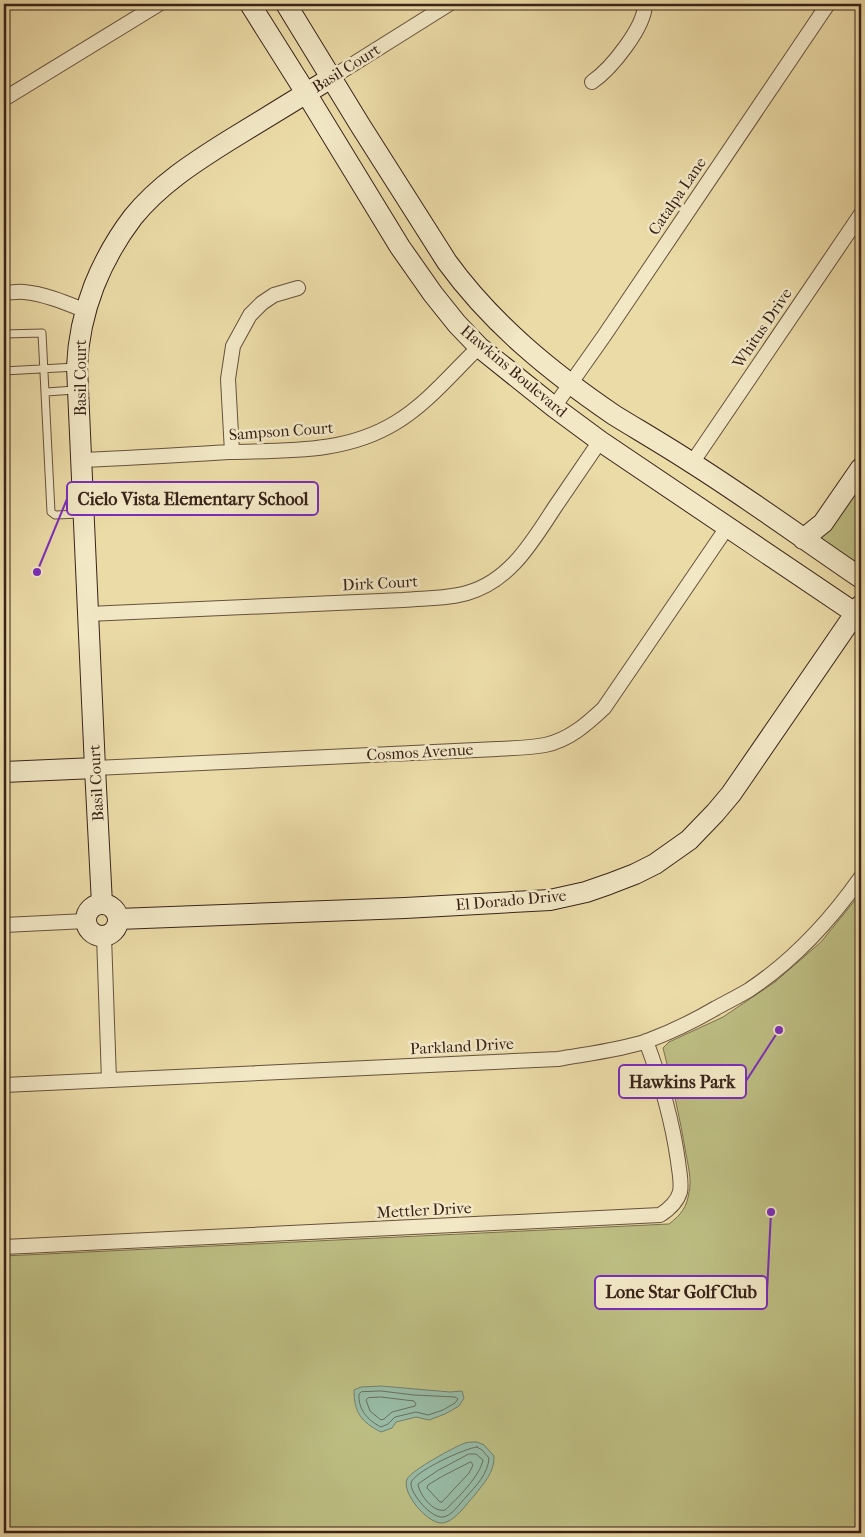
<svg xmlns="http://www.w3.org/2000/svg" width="865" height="1537" viewBox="0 0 865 1537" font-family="'IM FELL French Canon',serif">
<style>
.green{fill:#bdbe83;stroke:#7b704e}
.water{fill:#98bba5;stroke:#727e6d}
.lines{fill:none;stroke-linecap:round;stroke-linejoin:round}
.shore{stroke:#686f60;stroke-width:1}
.lane-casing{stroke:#66513d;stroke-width:9}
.street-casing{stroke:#66513d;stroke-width:16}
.secondary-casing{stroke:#39231a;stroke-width:22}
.lane{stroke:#f2e8c6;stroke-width:7}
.street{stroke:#f2e8c6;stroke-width:14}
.secondary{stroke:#f2e8c6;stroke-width:20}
.labels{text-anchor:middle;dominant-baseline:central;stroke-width:5;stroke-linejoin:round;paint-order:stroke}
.street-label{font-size:16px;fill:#39231a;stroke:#f2e8c6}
.leader{fill:none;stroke:#7b2cbf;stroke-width:2}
.callout-dot{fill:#7b2cbf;stroke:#f2e8c6;stroke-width:2}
.callout{fill:#f2e8c6;stroke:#7b2cbf;stroke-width:2}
.callout-label{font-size:18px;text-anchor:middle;font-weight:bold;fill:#39231a}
</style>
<rect width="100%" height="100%" fill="#ebdba7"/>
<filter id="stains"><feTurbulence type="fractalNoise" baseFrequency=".004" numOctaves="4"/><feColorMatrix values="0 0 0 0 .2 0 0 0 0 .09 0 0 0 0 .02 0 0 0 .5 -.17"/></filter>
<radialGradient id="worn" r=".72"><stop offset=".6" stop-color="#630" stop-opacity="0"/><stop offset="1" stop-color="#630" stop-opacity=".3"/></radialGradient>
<path class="green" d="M861,474V567L817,537Z
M861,893V1533H4V1256L669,1224C681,1215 687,1207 689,1192C692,1181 688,1165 686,1154C680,1118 672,1083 663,1048L669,1042L723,1017L775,982L821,942Z"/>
<path class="water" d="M381,1386L450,1392L462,1391L464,1398L459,1406L445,1414L429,1420L416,1417L396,1422L392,1428L381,1432C361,1422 354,1412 354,1390L361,1387Z
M477,1442L484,1445L494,1456C495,1472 483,1484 474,1496C466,1504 455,1522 442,1523C428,1524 401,1493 407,1479C412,1470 454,1447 465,1443C469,1442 473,1442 477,1442Z"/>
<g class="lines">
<path class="shore" d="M381,1391L414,1395L455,1397L458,1399L455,1403L443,1410L428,1415L416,1412L395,1417L388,1424L381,1427C367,1420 358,1409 359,1394L361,1392Z
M381,1397L414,1401L416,1404L415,1406L392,1412L384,1419L381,1420L370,1411L366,1400L368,1398Z
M477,1447L482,1450L489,1458C488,1474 476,1486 466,1497C460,1503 452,1516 443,1517C432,1519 410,1494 411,1483C413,1472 465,1448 477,1447Z
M469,1454H476L483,1460C480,1476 457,1499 445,1510C433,1513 419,1494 418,1484L437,1471Z
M471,1462L473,1465L469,1473L442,1502H440L427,1488L428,1485L441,1477Z"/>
<defs>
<path id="lane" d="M4,334L42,333L51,512L55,515L81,514
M4,371L76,367
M46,392L75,390
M861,958V961"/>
<path id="street" d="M331,78L449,4
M592,82C611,69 645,27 645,4
M4,99L159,4
M4,293C10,293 17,291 24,292C45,294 66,303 86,311
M554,407L604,336L828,4
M232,452L228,379L233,346L250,315L262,303L274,295L298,288
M81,460C131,458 180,455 229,452C286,450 344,454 395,423C427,404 453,372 479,347
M692,463L861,214
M88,614L403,600C424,598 447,599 467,593C510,581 532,542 555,507C570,485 585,463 600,441
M95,768L497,749C513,748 529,748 545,745C569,740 587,724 604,708L728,526
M4,925L86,921
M104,936L109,1080
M4,1085L558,1059C586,1054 621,1050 647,1041C671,1032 694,1021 716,1008C727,1002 739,996 749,990C794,960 830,921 861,877
M4,1247L660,1215C668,1210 677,1202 680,1192C682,1182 679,1171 678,1161C672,1119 661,1081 646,1041"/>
<path id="secondary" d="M250,4L306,93L400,247L433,294L457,324L479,347L554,407L600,441L861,617
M286,4L360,125L447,262C492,324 551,372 614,415C640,431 666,446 692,463C749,499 805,540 861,578
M803,539L823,523L861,468
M4,772L95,768
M102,904L95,768L77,367C78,339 84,312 94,286C104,261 117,238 133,217C159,185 193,163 228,141C262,120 297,99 331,78
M86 920a16 16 0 1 1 32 0a16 16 0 1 1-32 0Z
M118,919L405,908L550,900L586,892L609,884L635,874L655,864L689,840L715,813L731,794L861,605"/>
</defs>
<use href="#lane" class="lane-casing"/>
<use href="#street" class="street-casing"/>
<use href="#secondary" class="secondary-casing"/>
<use href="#lane" class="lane"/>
<use href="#street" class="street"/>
<use href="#secondary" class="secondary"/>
</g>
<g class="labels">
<g class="street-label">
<text transform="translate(346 68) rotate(-32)">Basil Court</text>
<text transform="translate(677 196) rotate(-56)">Catalpa Lane</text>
<text transform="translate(762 328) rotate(-56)">Whitus Drive</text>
<text transform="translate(514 371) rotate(40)">Hawkins Boulevard</text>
<text transform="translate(80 378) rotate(-90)">Basil Court</text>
<text transform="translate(281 431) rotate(-4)">Sampson Court</text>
<text transform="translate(380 583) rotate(-3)">Dirk Court</text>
<text transform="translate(420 752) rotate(-3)">Cosmos Avenue</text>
<text transform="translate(96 783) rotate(-93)">Basil Court</text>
<text transform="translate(511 900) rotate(-5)">El Dorado Drive</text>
<text transform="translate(462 1046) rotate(-3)">Parkland Drive</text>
<text transform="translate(424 1210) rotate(-3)">Mettler Drive</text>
</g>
</g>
<path class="leader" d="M37 572L67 499M779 1030L746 1081M771 1212L767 1292"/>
<g class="callout-dot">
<circle cx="37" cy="572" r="5"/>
<circle cx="779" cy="1030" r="5"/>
<circle cx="771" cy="1212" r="5"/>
</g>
<g class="callout">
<rect x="67" y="482" width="251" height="33" rx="5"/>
<rect x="619" y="1065" width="127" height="33" rx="5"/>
<rect x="595" y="1276" width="172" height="33" rx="5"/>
</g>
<g class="callout-label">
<text x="193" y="505">Cielo Vista Elementary School</text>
<text x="682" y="1088">Hawkins Park</text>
<text x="681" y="1298">Lone Star Golf Club</text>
</g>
<rect width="865" height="1537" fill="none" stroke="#ebdba7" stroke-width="20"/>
<rect x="5" y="5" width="855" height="1527" fill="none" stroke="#39231a" stroke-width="2.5"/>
<rect x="10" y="10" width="845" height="1517" fill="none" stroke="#39231a"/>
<rect width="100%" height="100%" filter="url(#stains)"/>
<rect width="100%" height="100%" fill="url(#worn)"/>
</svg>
